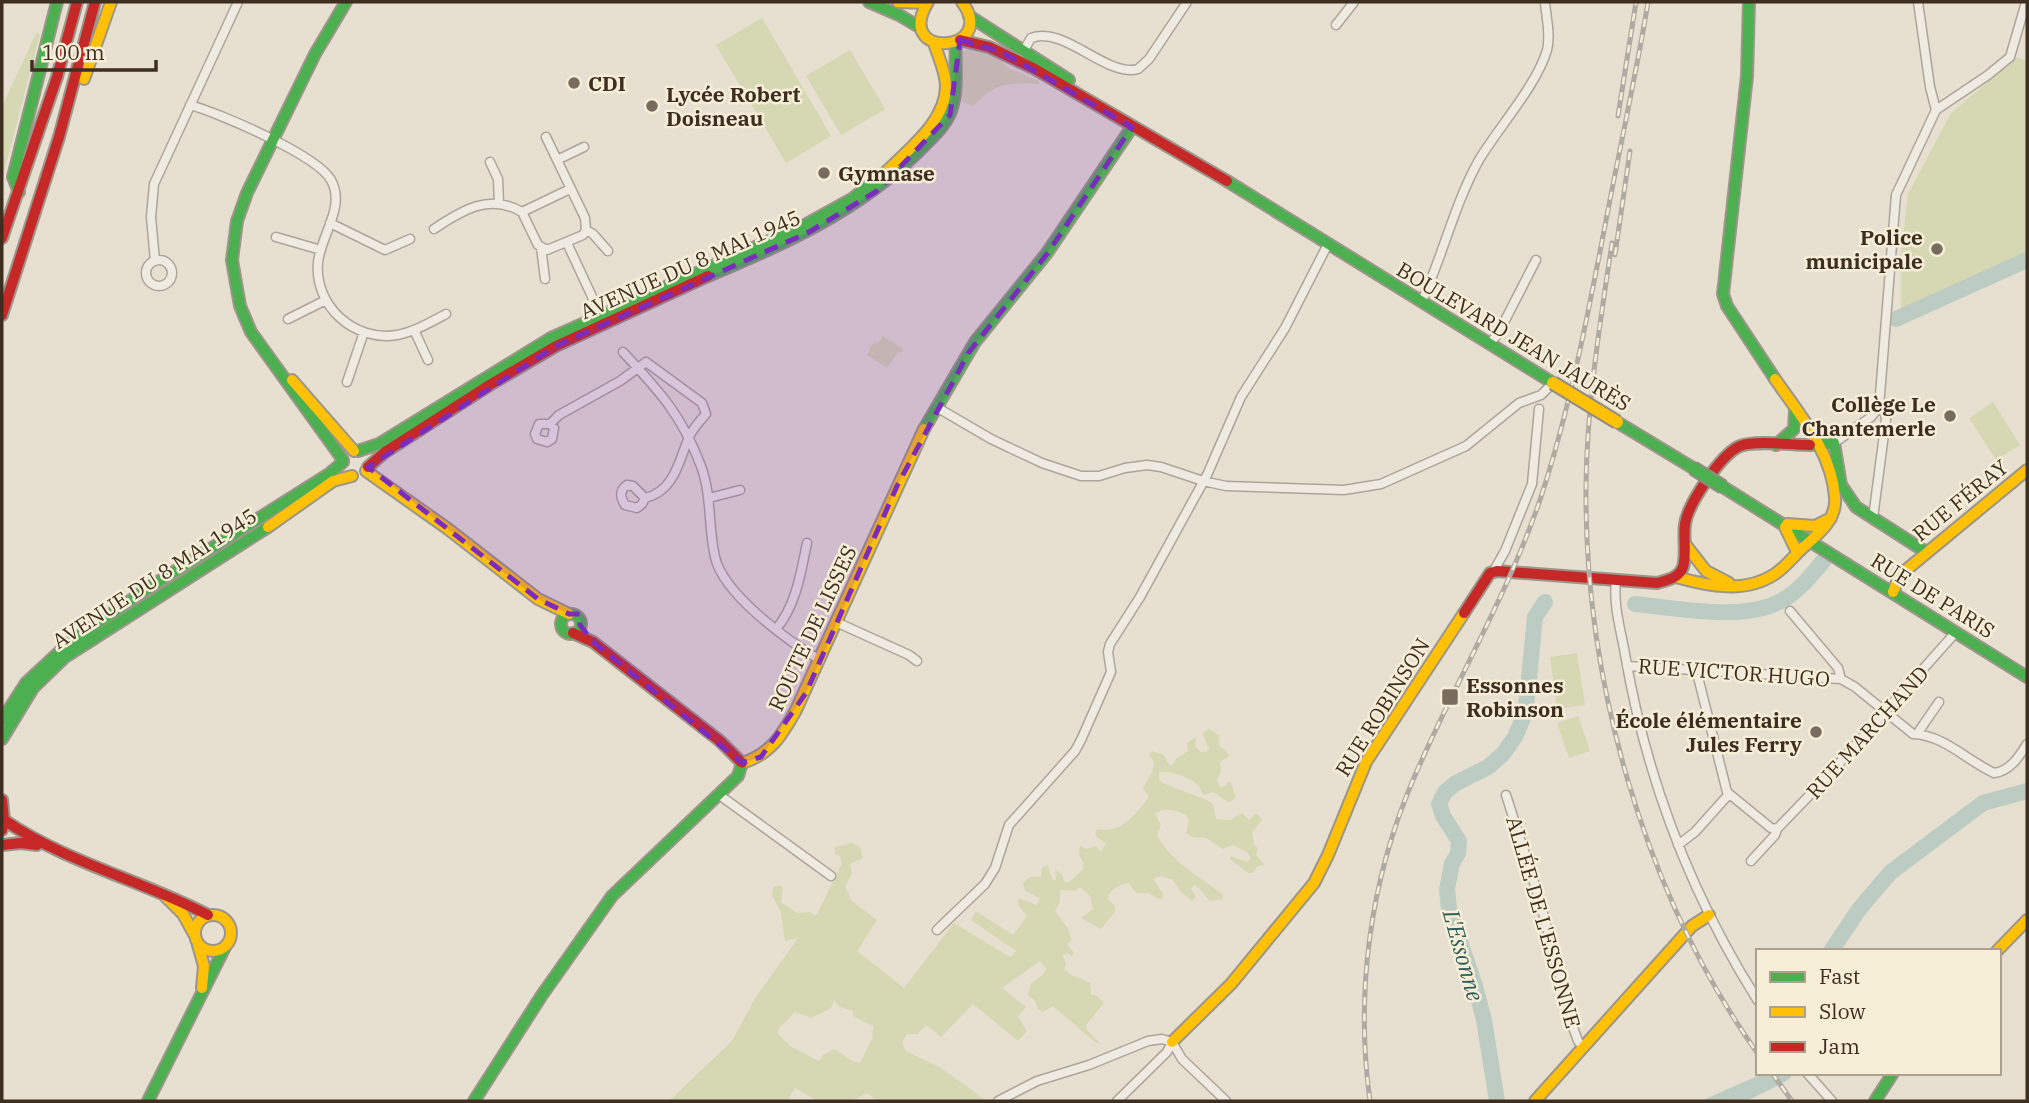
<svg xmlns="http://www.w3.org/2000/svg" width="2029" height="1103" viewBox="0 0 2029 1103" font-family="'IBM Plex Serif',serif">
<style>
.green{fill:#d6d7b3;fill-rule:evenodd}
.water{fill:#bcccc2}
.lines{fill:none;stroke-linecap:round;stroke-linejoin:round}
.river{stroke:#bcccc2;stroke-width:16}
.street-casing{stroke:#ada599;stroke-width:11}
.fast-casing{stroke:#9c958a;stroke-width:14}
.slow-casing{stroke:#9c958a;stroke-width:14}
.jam-casing{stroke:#9c958a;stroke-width:14}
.street{stroke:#efebe3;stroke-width:8}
.fast{stroke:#4caf50;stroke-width:10}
.slow{stroke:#ffc107;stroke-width:10}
.jam{stroke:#c62828;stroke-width:10}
.rail-casing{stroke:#afaaa2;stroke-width:5}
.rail{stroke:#f7eed8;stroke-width:2.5;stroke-dasharray:8;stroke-linecap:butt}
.fast-bridge-casing{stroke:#928b80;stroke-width:16;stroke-linecap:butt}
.slow-bridge-casing{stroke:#928b80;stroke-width:16;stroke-linecap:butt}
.fast-bridge{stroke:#4caf50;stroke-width:12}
.slow-bridge{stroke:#ffc107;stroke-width:12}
.marked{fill:#7b2cbf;fill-opacity:0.2;stroke:#7b2cbf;stroke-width:5;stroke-dasharray:14 9;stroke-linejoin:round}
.poi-dot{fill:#786c5e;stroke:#f7eed8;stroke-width:2.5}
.labels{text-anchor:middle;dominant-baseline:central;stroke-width:5;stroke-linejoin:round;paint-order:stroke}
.poi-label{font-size:21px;font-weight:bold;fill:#3d2e20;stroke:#f7eed8;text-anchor:start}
.street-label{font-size:21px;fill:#3d2e20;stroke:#f7eed8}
.water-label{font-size:23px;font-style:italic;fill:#2f5d5a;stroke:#f7eed8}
</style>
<rect width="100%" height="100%" fill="#e7e0d1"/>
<path class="green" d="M762,18L831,136L786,163L716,45Z
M36,33L40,34L2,180V107Z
M969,49C983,50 999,56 1007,67L1039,81V84C1008,82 995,83 973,106L962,102L961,57L963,52Z
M850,50L885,109L841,135L806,76Z
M2017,57L2027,61V255L1901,312V255L1908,194L1951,113Z
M883,336L903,349L901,353L898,352L887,368L867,355L871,346L876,342L878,343Z
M1993,402L2020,445L1996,460L1969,418Z
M1577,653L1585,705L1557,709L1550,657Z
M1578,716L1590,751L1569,758L1557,723Z
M1209,729L1219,735V746L1227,751L1229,756L1220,762L1221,771L1217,779L1220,787L1226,786L1228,781L1231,783L1236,797L1230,802L1223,799L1214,792L1204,795C1201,792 1200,788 1198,785C1190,777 1170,770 1159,772V780L1165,784L1209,801L1213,804L1216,819L1231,820L1242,813L1249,820L1255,814L1259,815L1262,820L1252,832L1254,844L1258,849L1256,855L1265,865L1258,866L1252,873H1248L1230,859V856L1247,862L1251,858L1247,852L1233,845L1223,849L1206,838L1192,837L1186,833L1189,821L1186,815C1176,810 1165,806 1155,814L1161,825L1157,835C1169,860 1200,877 1222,894L1223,899L1210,901L1199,888L1194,885L1191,889L1196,896L1192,901L1180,891L1172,879L1160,876L1153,879L1163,893V898L1160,900L1149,893H1136L1129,883C1121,883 1110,890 1107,898L1115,906V912L1101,929L1081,918L1093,909L1090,896L1080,887L1075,891L1060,890V902L1055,911L1067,927L1072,940L1067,944L1074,953L1072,956L1067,953L1063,955L1066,964L1064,969L1071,975L1090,983L1091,995L1097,996L1104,1003L1086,1025L1087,1030L1100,1043H1096L1053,1006L1043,1012L1038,1009L1035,1001L1028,995L1031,983L1043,975L1046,969L1040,961L1002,988L1026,1007L1018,1016L1027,1031L1018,1041L973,1004L941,1037L926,1025L918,1034H907L902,1042L906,1051L941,1068L987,1101H877L867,1093L851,1101H818L795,1088L789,1098L792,1101H669L732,1041L754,1000L798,938L785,941L781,913L772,895L773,888L778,885L783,888L781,902L797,913L810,912L816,916L842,863L840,856L835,854V847L852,843L860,847L863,858L850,864L852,873L845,887L852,901L877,920L857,951L904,988L954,923L1010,957L1016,951L971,920L976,911L1013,935L1027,916L1018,904V898L1037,905L1040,898L1025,891L1023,883L1030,877H1041L1042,868L1047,865L1053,880H1056L1055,869L1062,875L1064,882H1069L1082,870L1084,864L1079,855L1080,845L1086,849L1096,846L1101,852L1106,843L1098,838L1095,834L1097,829C1121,834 1135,815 1149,797L1143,788L1152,772L1154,762L1149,755L1152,751L1164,755L1169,765H1172L1176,759L1188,751L1187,743L1196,737L1195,746L1201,752H1206L1209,749L1203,735L1205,731ZM834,1000L840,1007L853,1011V1016L873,1026L872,1039L860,1063L852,1061L835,1049L823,1055L819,1061L790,1046L778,1033L779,1028L795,1012L812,1018L831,1008Z"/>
<path class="water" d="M1764,1073L1775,1087L1746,1101H1701Z"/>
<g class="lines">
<path class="river" d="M1896,319L2027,260
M1635,604C1677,608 1743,622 1781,601C1799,591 1811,576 1824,560
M1831,951L1860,908L1891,872L1983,803L2027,791
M1497,1101L1484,1020L1475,986L1449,909L1447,889L1452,864L1458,853L1459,841L1443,816L1439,804L1445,792L1456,783L1488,767L1503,754L1515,737L1523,718L1527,698L1535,617L1545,602
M1727,1101L1784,1073"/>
<defs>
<path id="street" d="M1918,2L1930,87L1936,110
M1336,25L1354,2
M1023,52L1031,38C1064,25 1107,78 1138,69L1149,59L1187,2
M190,105C219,113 317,155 331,180C346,207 321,235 318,262C314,306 354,342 397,335C414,332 431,322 446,314
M557,160L584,147
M490,162L498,179L499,203
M522,212L570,189
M330,223L385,250L410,239
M434,229C462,210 490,193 522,212L538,245L547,250L583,235L586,230L585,218L546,137
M586,230L593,234L608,251
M276,237L321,250
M567,243L603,320
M541,247L545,279
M146 273a13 13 0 1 1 26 0a13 13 0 1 1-26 0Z
M155,261L151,217L154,184L238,2
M1422,301C1443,255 1454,205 1479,160C1498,128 1537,85 1547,50C1551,35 1546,17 1545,2
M288,319L326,300
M414,330L428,360
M1490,343L1498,334L1536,260
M623,352C660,392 681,414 701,466C712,496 708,527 715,557C723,594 788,641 820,660
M347,382L364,332
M938,408L991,439L1042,463L1081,476H1099L1125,468L1147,465L1161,467L1203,481L1226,486L1344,490L1381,484L1466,446L1519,403L1541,395L1553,383
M550,424L554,428L552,439L547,442L537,439L535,434L539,424H550L559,415L620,381L646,362L702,403L706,414C700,421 693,428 689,437C679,460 675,491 645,498L642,504L637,508L625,505C620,497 619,491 627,485L633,486L645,498
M1834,443L1871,417L1879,407L1896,195L1936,110L1988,75L2010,57L2026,2
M709,498L740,490
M1873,518L1886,419L1885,413L1879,407
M1493,572L1505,551L1532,484L1539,409
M1616,581C1613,605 1621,631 1625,654C1646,777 1691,895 1758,1001
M1790,611L1838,668L1841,679
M836,622L909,655L917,661
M776,629C796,606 801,572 807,543
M1627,666L1841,679L1855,687L1913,734C1944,735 1966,760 1994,773C2010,771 2019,757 2027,744
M1696,669L1727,792L1771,828L1777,829
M1917,734L1939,702
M718,794L831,876
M1506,795L1539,898L1574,1030L1578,1041L1583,1047
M1678,845L1695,832L1729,794
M1751,861L1775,835L1777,829L1826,778L1956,632
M937,930L985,884L995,868L1009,825L1075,751L1081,740L1111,672L1108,652L1110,644L1140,597L1207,475L1241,397L1285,328L1328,244
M1172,1042L1182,1059L1226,1101
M1807,1073L1832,1101
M998,1101L1037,1081L1089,1065L1148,1041L1162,1039L1172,1042
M1117,1101L1167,1052L1172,1042"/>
<path id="fast" d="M869,2L899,15L921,28
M1749,2L1747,76L1723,294L1727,306L1775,379
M969,16L1069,80
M1227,181L1553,383
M19,192L13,177L57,2
M708,276C785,244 858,211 918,152C930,140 945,127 951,111C959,89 954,65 956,42
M1617,422L1693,468
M924,429L975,342L1047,253L1132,127
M1776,445L1794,429L1795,410
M1810,445L1834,443L1841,485L1856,507L1926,552
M358,451L379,444L551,338L805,225L852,199L887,171
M343,460L251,332L240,306L232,260L237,221L247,193L315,54L346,2
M1723,487L2027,677
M561 624a10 10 0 1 1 20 0a10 10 0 1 1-20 0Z
M2,720L26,683L68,644L147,589L329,474L343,462
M2,739L33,688L65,657L268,527
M148,1101L225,947
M474,1101L542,995L612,896L738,776L742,763
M1875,1101L1893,1073"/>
<path id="slow" d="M898,2L926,3
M928,2C892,61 1000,53 962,2
M84,79L111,2
M887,171C910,148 946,121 946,86C946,72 938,56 934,43
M292,380L354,451
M366,471L448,529L538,599L569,614
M1787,524L1815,526L1831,518
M268,527L333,481L352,476
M1785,527L1797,552
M1685,544L1706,571L1729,583
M1676,577C1708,586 1745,594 1775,574C1786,567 1795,554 1806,545C1821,532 1837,518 1835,497C1832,452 1799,414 1775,379
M1893,592L1900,575L2027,470
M742,763C771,754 782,735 796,710L924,429
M166,897L183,914L194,934
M195 933a18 18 0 1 1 36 0a18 18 0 1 1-36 0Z
M198,945L204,966L202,988
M1997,951L2027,920
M1172,1042L1231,984L1314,883L1328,855L1366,762L1464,613
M1535,1101L1692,926L1709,915"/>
<path id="jam" d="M960,40L989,47L1035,69L1227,181
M2,238L57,77L77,2
M2,315L59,137L95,2
M368,467L385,452L491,384L556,346L708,276
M1464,613L1490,573L1497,571L1657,583C1668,580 1679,578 1683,567C1687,553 1683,538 1685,524C1688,504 1721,454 1740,446C1757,440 1791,445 1810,445
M573,633L593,642L720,741L742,763
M2,800L4,820L2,830
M4,820C67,863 141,880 208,915
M2,845L21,843L37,845"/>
</defs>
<use href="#street" class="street-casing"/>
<use href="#fast" class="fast-casing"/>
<use href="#slow" class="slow-casing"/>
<use href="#jam" class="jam-casing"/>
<use href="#street" class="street"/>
<use href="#fast" class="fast"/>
<use href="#slow" class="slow"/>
<use href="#jam" class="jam"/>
<defs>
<path id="rail" d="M1618,116L1636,2
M1612,243C1600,323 1587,403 1586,485C1584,680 1644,894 1758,1054
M1615,255L1630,151
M1772,1073L1792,1101
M1370,1101C1355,993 1370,881 1413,780C1454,684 1508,595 1541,497C1572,402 1590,303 1609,205C1622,137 1637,70 1648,2"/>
</defs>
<use href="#rail" class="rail-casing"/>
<use href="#rail" class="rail"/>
<defs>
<path id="fast-bridge" d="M1693,468L1723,487"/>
<path id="slow-bridge" d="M1553,383L1617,422"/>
</defs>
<use href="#fast-bridge" class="fast-bridge-casing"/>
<use href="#slow-bridge" class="slow-bridge-casing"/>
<use href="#fast-bridge" class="fast-bridge"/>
<use href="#slow-bridge" class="slow-bridge"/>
</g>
<path class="marked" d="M960,40L1000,51L1132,127L1047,254L969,352L897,486L806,693L761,757L742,763L593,642L580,625V614H569L538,599L368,467L556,346L809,232L877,191L950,115Z"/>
<g class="poi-dot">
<circle cx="574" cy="83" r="7"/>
<circle cx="652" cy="106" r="7"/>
<circle cx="824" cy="173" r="7"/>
<circle cx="1937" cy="249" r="7"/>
<circle cx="1950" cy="416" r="7"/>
<rect x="1441" y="688" width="18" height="18" rx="3.5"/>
<circle cx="1816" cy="732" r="7"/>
</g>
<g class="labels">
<g class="poi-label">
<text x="588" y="83">CDI</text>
<text x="666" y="94">Lycée Robert<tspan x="666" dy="24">Doisneau</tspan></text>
<text x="838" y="173">Gymnase</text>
<text x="1923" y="237" text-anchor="end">Police<tspan x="1923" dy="24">municipale</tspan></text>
<text x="1936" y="404" text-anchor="end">Collège Le<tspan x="1936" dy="24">Chantemerle</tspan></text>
<text x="1466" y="685">Essonnes<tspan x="1466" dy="24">Robinson</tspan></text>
<text x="1802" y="720" text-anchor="end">École élémentaire<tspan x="1802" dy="24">Jules Ferry</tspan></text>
</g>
<g class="street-label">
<text transform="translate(690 264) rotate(-24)">AVENUE DU 8 MAI 1945</text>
<text transform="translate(1514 336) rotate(31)">BOULEVARD JEAN JAURÈS</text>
<text transform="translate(1960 500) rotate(-39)">RUE FÉRAY</text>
<text transform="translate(154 578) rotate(-33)">AVENUE DU 8 MAI 1945</text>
<text transform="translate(1933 595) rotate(32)">RUE DE PARIS</text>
<text transform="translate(812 628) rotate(-65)">ROUTE DE LISSES</text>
<text transform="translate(1734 672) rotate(4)">RUE VICTOR HUGO</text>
<text transform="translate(1382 707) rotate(-58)">RUE ROBINSON</text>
<text transform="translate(1867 732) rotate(-48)">RUE MARCHAND</text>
<text transform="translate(1544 922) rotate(74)">ALLÉE DE L'ESSONNE</text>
</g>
<g class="water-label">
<text transform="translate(1464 955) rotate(74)">L'Essonne</text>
</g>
</g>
<rect width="2029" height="1103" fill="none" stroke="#3d2e20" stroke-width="7"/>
<rect x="1756" y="949" width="245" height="126" fill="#f7eed8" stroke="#ada18e" stroke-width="2"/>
<rect x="1770" y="972" width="35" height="10" fill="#4caf50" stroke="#ada18e" stroke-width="2"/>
<text x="1819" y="984" font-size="21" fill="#3d2e20">Fast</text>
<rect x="1770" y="1007" width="35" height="10" fill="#ffc107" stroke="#ada18e" stroke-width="2"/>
<text x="1819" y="1019" font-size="21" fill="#3d2e20">Slow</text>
<rect x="1770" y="1042" width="35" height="10" fill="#c62828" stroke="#ada18e" stroke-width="2"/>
<text x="1819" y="1054" font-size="21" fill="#3d2e20">Jam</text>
<path d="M32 60v10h124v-10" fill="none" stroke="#3d2e20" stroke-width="3.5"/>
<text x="42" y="60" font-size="21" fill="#3d2e20" stroke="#f7eed8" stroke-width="5" paint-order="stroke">100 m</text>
</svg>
